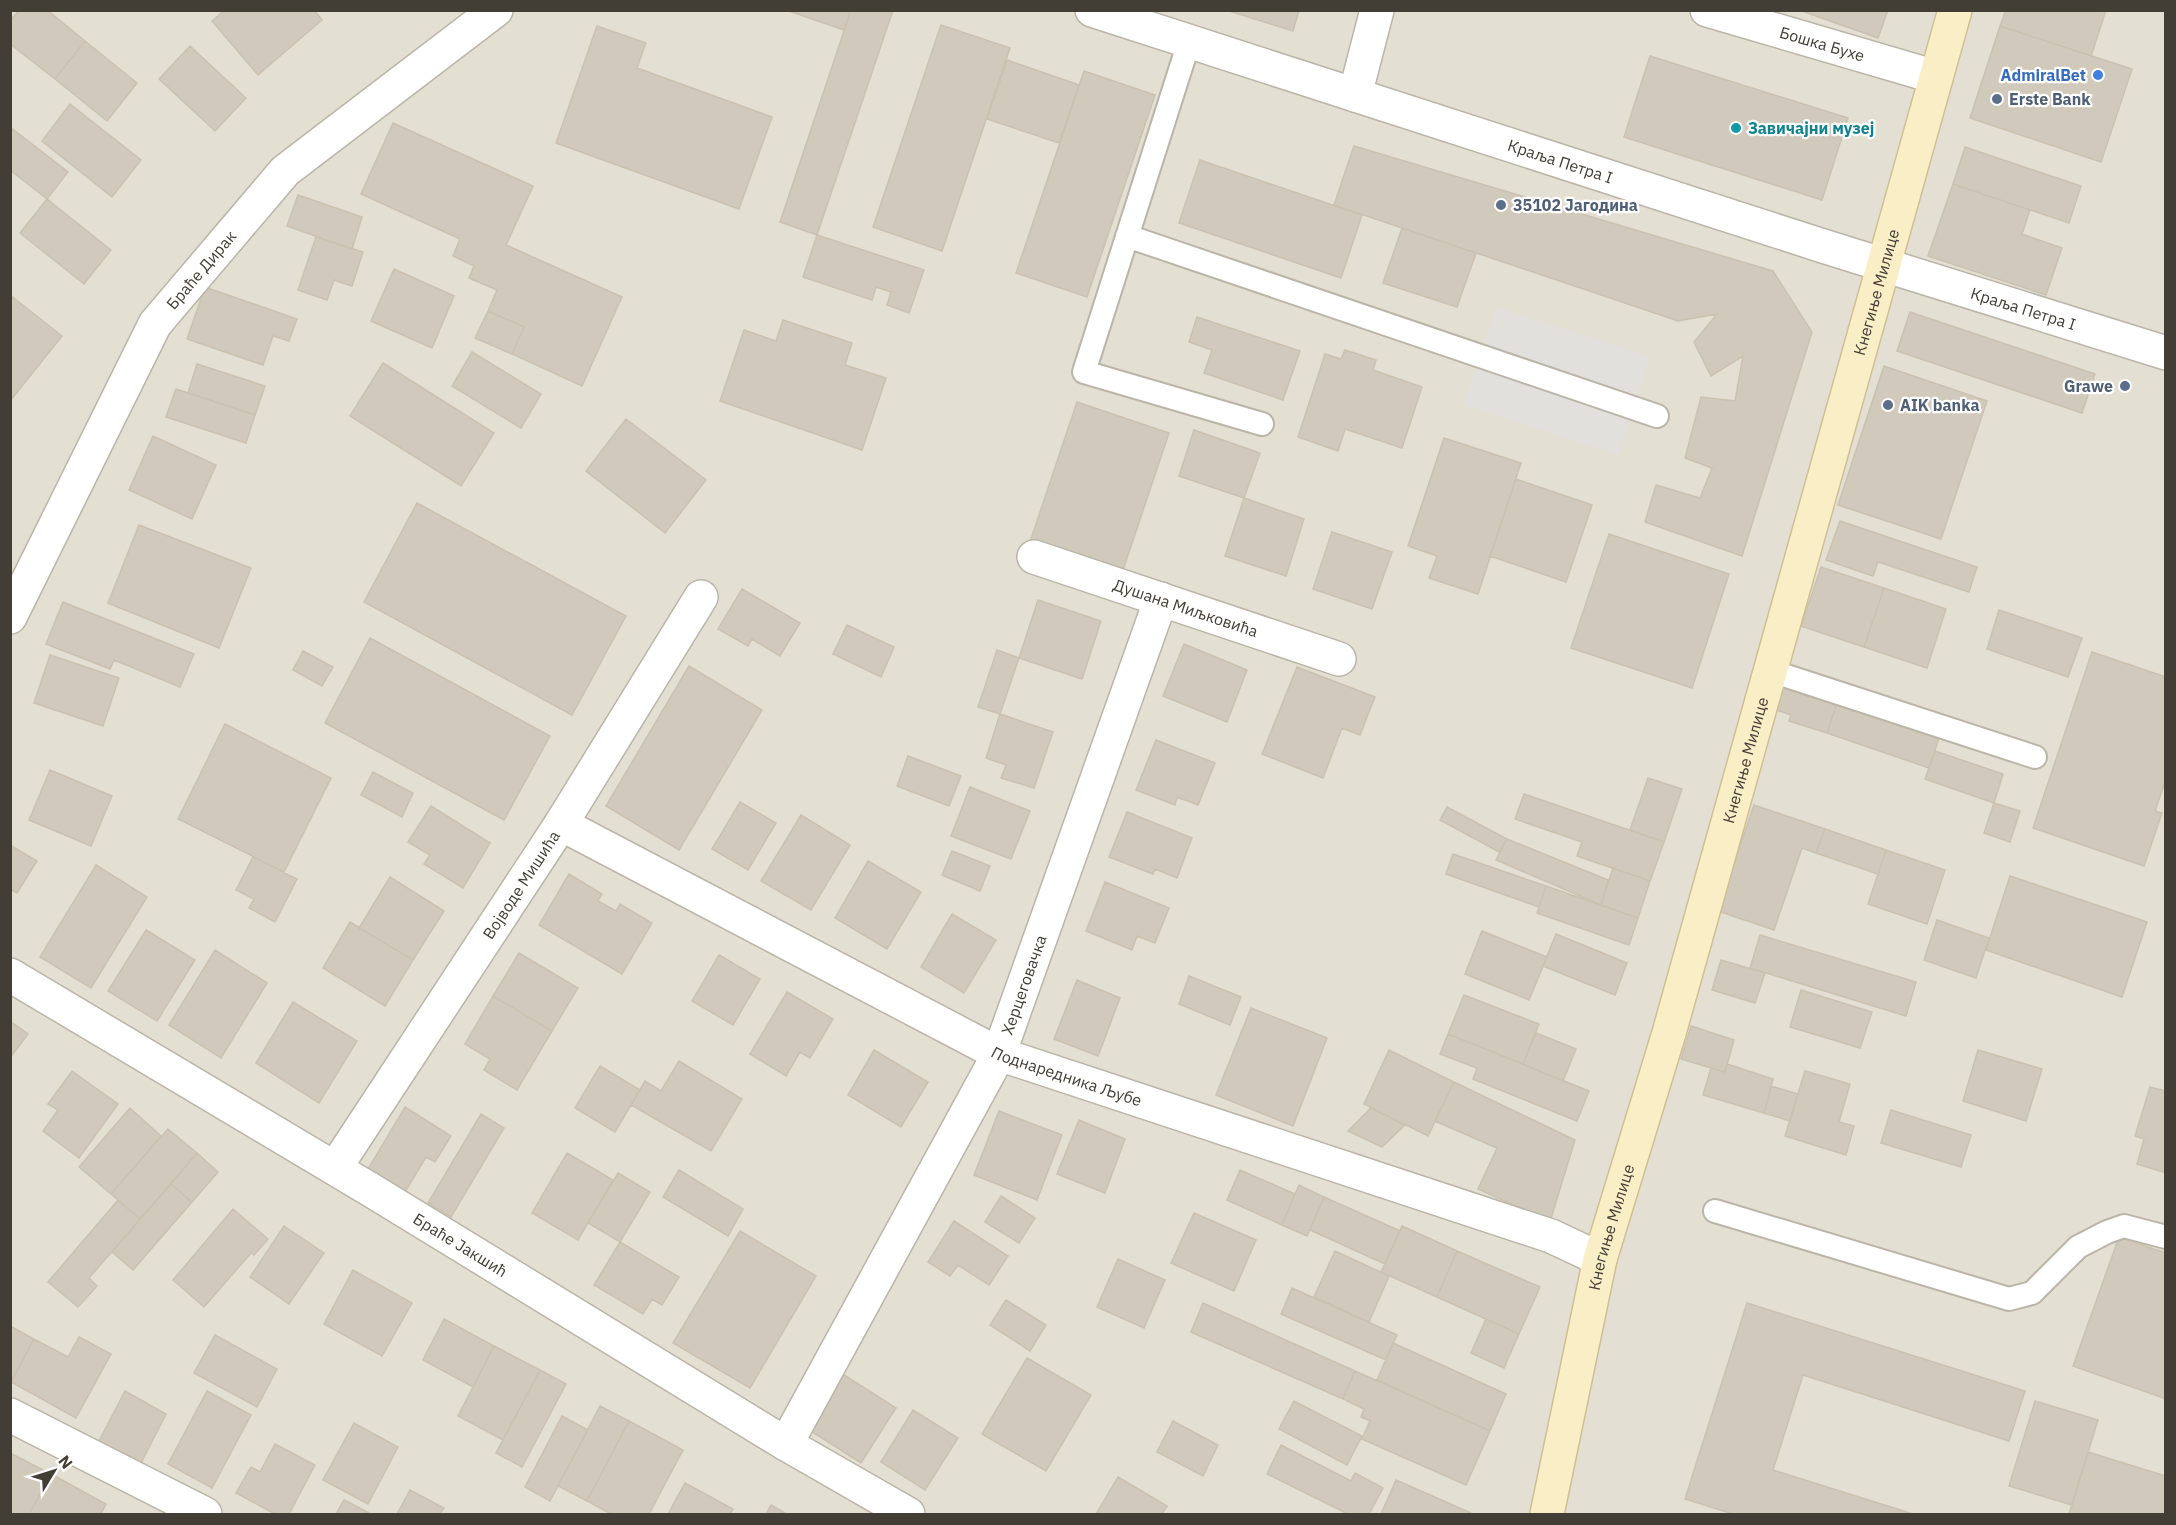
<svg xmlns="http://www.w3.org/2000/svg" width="2176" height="1525" viewBox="0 0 2176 1525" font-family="'IBM Plex Sans',sans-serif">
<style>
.residential{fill:#e4dfd3}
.parking{fill:#e2e0dc}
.building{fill:#d1c9bb;stroke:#cbc1af;stroke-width:1.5}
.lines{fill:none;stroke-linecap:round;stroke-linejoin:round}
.lane-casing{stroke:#bbb5a8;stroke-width:26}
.street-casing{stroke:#bbb5a8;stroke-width:36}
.secondary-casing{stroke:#cdc097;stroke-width:36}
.lane{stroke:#fff;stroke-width:22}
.street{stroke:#fff;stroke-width:33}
.secondary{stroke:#faeec6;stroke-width:33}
.shop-dot{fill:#3f7fe0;stroke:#fff;stroke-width:2}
.service-dot{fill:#5c6f8a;stroke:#fff;stroke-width:2}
.culture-dot{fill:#0f9aa8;stroke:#fff;stroke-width:2}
.labels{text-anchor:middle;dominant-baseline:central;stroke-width:4.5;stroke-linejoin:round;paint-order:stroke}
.street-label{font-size:16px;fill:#423d35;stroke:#fff}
.shop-label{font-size:16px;font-weight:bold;fill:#366cbe;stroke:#fff;text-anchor:end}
.service-label{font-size:16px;font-weight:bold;fill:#4e5e75;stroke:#fff;text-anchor:start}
.culture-label{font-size:16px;font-weight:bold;fill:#0d838f;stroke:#fff;text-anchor:start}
</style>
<rect width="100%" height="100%" fill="#f1ede5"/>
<path class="residential" d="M11,11H2165V1514H11Z"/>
<path class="parking" d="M1496,307L1650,357L1619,455L1464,405Z"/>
<path class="building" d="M19,10H47L85,41L55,79L10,44V21Z
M225,10H314L322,20L258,75L212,21Z
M786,10H851L844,30Z
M851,10H893L817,235L780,222Z
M1226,10H1299L1293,31Z
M1799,10H1888L1878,38Z
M2006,10H2106L2091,56L2000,26Z
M941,25L1010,48L942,251L873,227Z
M597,26L646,43L637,68L772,117L739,209L556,143Z
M2000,26L2132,69L2101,162L1970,118Z
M85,41L137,83L107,121L55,79Z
M190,46L246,98L215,131L159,79Z
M1650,56L1848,118L1822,200L1624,137Z
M1007,60L1079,85L1059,143L987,119Z
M1084,71L1155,95L1087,297L1016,273Z
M70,104L141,160L112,197L42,141Z
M393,123L533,186L506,245L622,297L582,386L512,354L524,327L488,311L497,290L469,278L474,266L453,256L460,239L361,194Z
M10,127L68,172L47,199L10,170Z
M1354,146L1773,271L1812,332L1742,556L1645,522L1656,485L1700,498L1712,468L1685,458L1701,397L1735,401L1743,356L1711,376L1694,342L1717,314L1678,321L1334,205Z
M1965,147L2081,186L2069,223L1953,184Z
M1200,160L1362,215L1341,278L1179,223Z
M1953,184L2030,210L2022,234L2062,248L2046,295L1928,256Z
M298,195L362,217L352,249L287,226Z
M47,199L111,250L84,284L20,233Z
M1402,228L1476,253L1457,307L1383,283Z
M817,235L924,270L909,313L887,305L891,292L876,287L872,300L803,277Z
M316,237L363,252L352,286L334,280L327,300L298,290Z
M394,269L454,296L432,348L371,321Z
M205,287L297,319L289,341L273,336L263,365L187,339Z
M10,295L62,336L10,401Z
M488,311L524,327L512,354L475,338Z
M1910,312L2095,374L2082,413L1897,351Z
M1197,317L1300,351L1283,400L1204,373L1212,350L1189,342Z
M783,320L852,343L845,365L886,378L862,450L720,401L744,330L776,341Z
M1345,350L1376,360L1373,370L1422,387L1402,448L1345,429L1338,451L1298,437L1325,354L1341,359Z
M472,352L541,394L521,428L452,386Z
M383,363L494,433L461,486L350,416Z
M197,364L265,386L255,415L188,393Z
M1884,366L1987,401L1941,539L1838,505Z
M176,389L255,415L246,443L166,417Z
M1077,402L1169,433L1122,573L1030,542Z
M626,419L706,480L665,533L586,471Z
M1194,430L1260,453L1244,498L1179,476Z
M153,436L216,465L192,519L129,490Z
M1444,438L1521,463L1478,594L1429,578L1437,556L1408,546Z
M1516,479L1592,505L1566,582L1490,556Z
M1244,498L1304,519L1286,576L1225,556Z
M417,503L626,616L572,715L364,602Z
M1840,521L1977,567L1969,592L1878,562L1873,576L1826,560Z
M139,525L251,568L219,648L108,603Z
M1332,532L1392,552L1372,609L1313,589Z
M1609,534L1729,574L1692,688L1571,648Z
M1821,567L1884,588L1864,647L1801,626Z
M1884,588L1946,609L1927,668L1864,647Z
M742,589L800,623L780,656L752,639L748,646L718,629Z
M1038,600L1101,621L1082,679L1019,658Z
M63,602L194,654L180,687L114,660L110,669L46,644Z
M1999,610L2082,638L2068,677L1987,649Z
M847,625L894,647L881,677L833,654Z
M370,638L550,736L504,820L325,723Z
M1184,644L1247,670L1227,722L1163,696Z
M997,650L1019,658L1000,714L978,707Z
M303,651L333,667L322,686L293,670Z
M2092,652L2166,677V779L2155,811L2162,813L2144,866L2033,828Z
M50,655L119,678L103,726L34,703Z
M689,666L762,710L679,850L606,806Z
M1297,667L1375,697L1360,735L1342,728L1323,778L1262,754Z
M1783,681L1838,700L1827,733L1789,721L1791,715L1774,709Z
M1838,700L1940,735L1929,768L1827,733Z
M1000,714L1053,732L1034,788L1001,778L1006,765L986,758Z
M225,724L331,778L284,872L178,819Z
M1156,740L1215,763L1198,805L1177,797L1175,805L1136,790Z
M1935,751L2003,774L1994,803L1925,779Z
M908,756L961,776L949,806L897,786Z
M50,770L112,796L91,846L29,820Z
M373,772L413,793L402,817L361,795Z
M1648,778L1682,789L1664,842L1630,830Z
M970,787L1030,811L1011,859L951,836Z
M1524,794L1664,842L1650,881L1577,856L1582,842L1515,819Z
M740,802L776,823L748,870L712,849Z
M1994,803L2020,811L2010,842L1984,833Z
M1754,805L1825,829L1816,853L1802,848L1774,930L1718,911Z
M431,806L490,843L463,888L424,864L430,855L408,842Z
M1447,807L1507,839L1499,852L1440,820Z
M1127,812L1192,838L1177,878L1155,869L1153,874L1109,857Z
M801,815L850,845L811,910L761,881Z
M1825,829L1886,850L1878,874L1816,853Z
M1507,839L1608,880L1601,905L1496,860Z
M10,845L37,861L17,893L10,889Z
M1886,850L1945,870L1927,924L1868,904Z
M952,851L990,866L980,891L942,875Z
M1453,854L1546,886L1539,907L1446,874Z
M253,857L297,879L275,922L249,908L254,899L236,890Z
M868,861L921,892L887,949L835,918Z
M96,865L147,897L91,988L40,957Z
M1613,868L1650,881L1638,918L1601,905Z
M569,874L602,894L598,901L616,911L620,904L652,923L622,974L539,925Z
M2010,876L2147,922L2122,997L1986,950Z
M390,877L444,911L413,960L359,928Z
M1105,882L1169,908L1155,943L1137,936L1132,950L1086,931Z
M1546,886L1638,918L1629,945L1537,913Z
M952,914L996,940L964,993L921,967Z
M1937,920L1989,938L1976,978L1924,960Z
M350,922L413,960L385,1006L323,968Z
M146,930L195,960L157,1021L108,991Z
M1482,931L1547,957L1529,1000L1465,974Z
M1556,934L1627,963L1615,995L1543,966Z
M1760,935L1916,982L1906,1016L1750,968Z
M215,950L267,983L221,1058L169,1025Z
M519,953L578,988L552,1031L493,996Z
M719,955L760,979L733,1025L692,1001Z
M1721,960L1765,973L1755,1003L1712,990Z
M1189,976L1241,997L1230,1025L1179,1004Z
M1077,980L1120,998L1098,1056L1054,1039Z
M1801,990L1872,1012L1860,1048L1790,1027Z
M787,992L833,1019L810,1058L800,1052L786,1076L750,1054Z
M1464,995L1539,1024L1523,1064L1448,1034Z
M493,996L552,1031L517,1090L484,1070L490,1059L465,1044Z
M293,1002L357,1041L319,1103L256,1063Z
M1251,1008L1327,1038L1293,1126L1216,1095Z
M10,1021L28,1034L10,1058Z
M1691,1026L1734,1040L1725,1072L1681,1059Z
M1536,1033L1576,1049L1563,1081L1523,1064Z
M1448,1034L1589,1091L1577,1121L1473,1079L1477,1068L1440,1054Z
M874,1050L928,1082L901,1127L848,1095Z
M1389,1050L1454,1082L1428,1136L1364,1104Z
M1978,1050L2042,1069L2026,1121L1963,1101Z
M679,1061L742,1099L711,1151L631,1105L645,1081L661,1091Z
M1727,1064L1773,1079L1764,1113L1703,1095L1711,1068L1725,1072Z
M600,1066L640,1090L615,1132L575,1108Z
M72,1071L118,1104L79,1158L43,1131L58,1110L48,1104Z
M1805,1071L1850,1084L1839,1122L1854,1126L1846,1155L1785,1136Z
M1454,1082L1575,1140L1550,1222L1478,1189L1497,1148L1435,1121Z
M1771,1086L1798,1094L1790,1121L1764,1113Z
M2150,1087L2166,1091V1173L2137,1164L2144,1139L2135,1136Z
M405,1107L451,1136L435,1162L426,1157L402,1197L365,1174Z
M130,1108L161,1136L111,1194L79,1167Z
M1371,1108L1405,1125L1382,1147L1348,1131Z
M1891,1110L1971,1135L1961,1167L1881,1143Z
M999,1111L1062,1135L1037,1200L974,1175Z
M481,1114L504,1128L451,1217L428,1203Z
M1079,1120L1125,1139L1105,1193L1057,1174Z
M168,1129L197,1153L140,1219L111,1194Z
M197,1153L218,1172L192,1202L171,1184Z
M567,1153L613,1180L578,1240L532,1213Z
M679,1170L743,1209L728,1236L663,1197Z
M1240,1170L1295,1194L1282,1225L1227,1200Z
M618,1173L650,1192L620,1242L588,1223Z
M171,1184L192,1202L133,1270L112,1252Z
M1299,1185L1324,1197L1307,1236L1282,1225Z
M1001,1196L1035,1218L1019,1243L985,1222Z
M1324,1197L1400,1231L1385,1264L1310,1230Z
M118,1200L140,1219L89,1278L97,1286L78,1307L48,1282Z
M233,1209L268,1239L254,1255L251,1253L204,1307L173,1280Z
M1194,1213L1256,1240L1234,1291L1171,1263Z
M954,1221L1008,1256L989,1285L958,1265L950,1276L928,1262Z
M284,1226L324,1253L289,1304L250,1277Z
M1402,1226L1457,1251L1437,1297L1381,1272Z
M740,1231L816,1276L750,1388L673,1343Z
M2119,1237L2166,1253V1399L2073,1366Z
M620,1242L679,1277L662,1305L652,1299L643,1314L594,1285Z
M1335,1251L1389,1276L1369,1322L1314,1297Z
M1457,1251L1540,1287L1519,1334L1437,1297Z
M1118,1259L1165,1280L1144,1328L1097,1307Z
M353,1270L412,1303L382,1356L324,1324Z
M1292,1288L1397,1335L1386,1360L1281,1314Z
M1006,1300L1046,1325L1030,1351L990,1325Z
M1203,1303L1355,1371L1343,1399L1191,1332Z
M1747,1303L2025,1391L2009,1441L1803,1375L1773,1470L1913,1514H1733L1685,1499Z
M444,1319L494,1346L473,1387L423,1360Z
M1486,1319L1519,1334L1504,1368L1471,1353Z
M10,1326L34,1339L10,1383Z
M215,1335L277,1369L257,1407L194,1373Z
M79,1337L111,1354L76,1418L11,1382L34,1339L68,1357Z
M1393,1343L1506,1394L1490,1431L1377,1380Z
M494,1346L540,1370L503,1440L458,1416Z
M1027,1358L1091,1395L1046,1471L982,1434Z
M540,1370L566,1384L522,1467L496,1453Z
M838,1371L896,1408L861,1463L803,1426Z
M1355,1371L1490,1431L1466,1485L1362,1439L1370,1421L1361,1417L1364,1409L1343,1399Z
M125,1391L166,1414L140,1465L98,1443Z
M207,1391L251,1415L212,1488L168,1464Z
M1294,1401L1362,1436L1347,1465L1279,1429Z
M2035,1401L2098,1420L2072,1505L2009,1486Z
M600,1406L629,1421L587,1501L558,1486Z
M913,1410L958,1438L925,1490L881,1462Z
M562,1416L588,1430L550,1501L525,1487Z
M629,1421L683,1450L649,1514H611L587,1501Z
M1173,1421L1218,1445L1203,1476L1157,1452Z
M354,1423L398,1447L368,1504L323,1480Z
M275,1444L315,1465L289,1514H275L236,1493L251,1467L260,1472Z
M1281,1445L1351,1481L1355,1473L1383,1488L1369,1514H1348L1267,1474Z
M2088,1452L2166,1476V1514H2069Z
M10,1453L51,1474L29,1514H10Z
M51,1474L106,1504L101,1514H29Z
M1118,1477L1167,1506L1162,1514H1096Z
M1396,1480L1471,1513V1514H1381Z
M685,1483L733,1509L730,1514H668Z
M410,1490L444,1508L440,1514H397Z
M344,1500L371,1514H336Z
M771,1505L787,1514H766Z"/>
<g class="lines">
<defs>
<path id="lane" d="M1189,42L1084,372L1262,424
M1127,236L1657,416
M1771,671L2035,757
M1715,1211L2009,1299L2032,1293L2078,1247L2107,1232L2124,1226L2166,1237"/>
<g id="street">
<path id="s1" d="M1092,10L1823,246L2166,353"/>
<path id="s2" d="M1707,10L1936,77"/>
<path d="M1355,95L1377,10"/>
<path id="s3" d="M1034,557L1339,659"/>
<path id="s4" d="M10,617L155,324L285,171L496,10"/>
<path id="s5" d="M561,824L999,1054L1551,1236L1600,1259"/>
<path id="s6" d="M10,975L371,1190L786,1444L908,1514"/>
<path id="s7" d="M335,1168L561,824L701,597"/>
<path d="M10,1415L205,1514"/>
<path id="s8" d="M786,1444L999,1054L1161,599"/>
</g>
<g id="secondary">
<path id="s9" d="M1547,1514L1600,1259L1669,1033L1955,10"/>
</g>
</defs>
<use href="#lane" class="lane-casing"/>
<use href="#street" class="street-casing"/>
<use href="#secondary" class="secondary-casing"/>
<use href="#lane" class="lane"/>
<use href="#street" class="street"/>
<use href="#secondary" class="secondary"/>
</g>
<circle class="shop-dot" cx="2098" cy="75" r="6"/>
<g class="service-dot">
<circle cx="1997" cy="99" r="6"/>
<circle cx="1501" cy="205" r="6"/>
<circle cx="2125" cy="386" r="6"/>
<circle cx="1888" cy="405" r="6"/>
</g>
<circle class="culture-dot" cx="1736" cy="128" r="6"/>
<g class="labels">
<g class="street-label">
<text stroke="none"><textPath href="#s2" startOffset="120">Бошка Бухе</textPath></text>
<text stroke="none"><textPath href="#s1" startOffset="492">Краља Петра I</textPath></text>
<text stroke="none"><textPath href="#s4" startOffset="398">Браће Дирак</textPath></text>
<text stroke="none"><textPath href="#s9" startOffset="1266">Кнегиње Милице</textPath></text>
<text stroke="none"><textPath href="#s1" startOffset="978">Краља Петра I</textPath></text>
<text stroke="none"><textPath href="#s3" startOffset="160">Душана Миљковића</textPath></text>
<text stroke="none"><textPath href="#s9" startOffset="780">Кнегиње Милице</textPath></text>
<text stroke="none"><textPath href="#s7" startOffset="339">Војводе Мишића</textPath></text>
<text stroke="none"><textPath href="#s8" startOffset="518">Херцеговачка</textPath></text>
<text stroke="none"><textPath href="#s5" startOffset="566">Поднаредника Љубе</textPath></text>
<text stroke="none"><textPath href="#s9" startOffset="294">Кнегиње Милице</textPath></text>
<text stroke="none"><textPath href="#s6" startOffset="525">Браће Јакшић</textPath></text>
</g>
<g class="shop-label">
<text x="2086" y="75">AdmiralBet</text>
</g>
<g class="service-label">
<text x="2009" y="99">Erste Bank</text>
<text x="1513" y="205">35102 Јагодина</text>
<text x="2113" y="386" text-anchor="end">Grawe</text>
<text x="1900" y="405">AIK banka</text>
</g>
<g class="culture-label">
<text x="1748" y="128">Завичајни музеј</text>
</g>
</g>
<rect width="2176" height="1525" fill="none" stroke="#423d35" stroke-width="24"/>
<g transform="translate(54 1471) rotate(52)" stroke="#ffffff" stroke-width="4.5" paint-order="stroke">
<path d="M0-4.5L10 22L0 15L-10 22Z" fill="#423d35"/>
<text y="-9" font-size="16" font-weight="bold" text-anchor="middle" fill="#423d35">N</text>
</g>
</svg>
